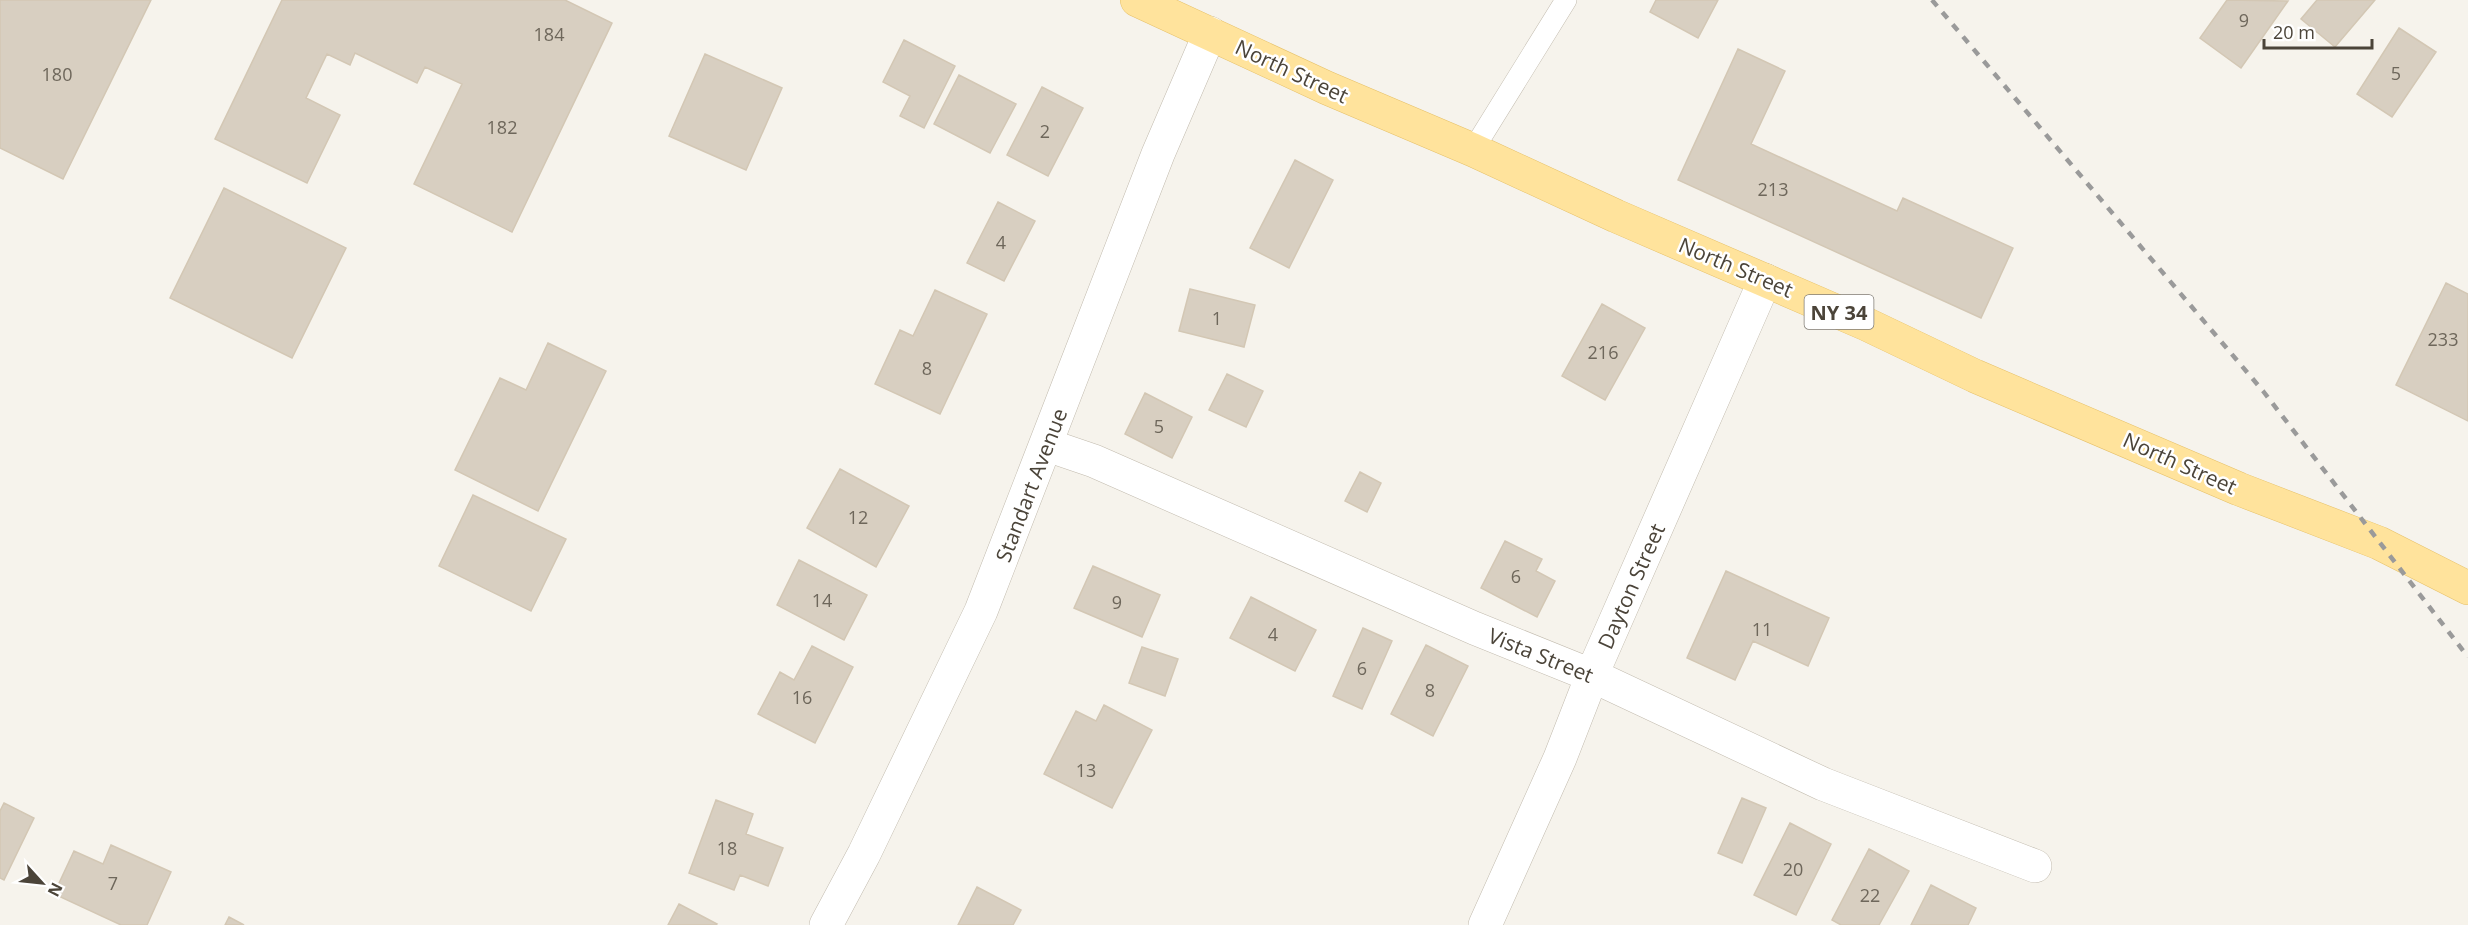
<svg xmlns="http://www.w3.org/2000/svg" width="2468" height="925" viewBox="0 0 2468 925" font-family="'Open Sans',sans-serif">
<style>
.building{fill:#d8cfc1;stroke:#d3c7b4;stroke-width:1.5}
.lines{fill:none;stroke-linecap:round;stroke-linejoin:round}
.service-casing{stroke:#c2bbae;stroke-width:22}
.minor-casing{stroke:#c2bbae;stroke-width:34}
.tertiary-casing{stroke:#c2bbae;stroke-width:34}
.primary-casing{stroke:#e6c16a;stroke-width:34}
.service{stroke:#fff;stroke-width:21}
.minor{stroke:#fff;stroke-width:33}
.tertiary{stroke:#fff;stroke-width:33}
.primary{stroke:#ffe39c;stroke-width:33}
.rail{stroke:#9a9a9a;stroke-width:4.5;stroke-dasharray:8 8;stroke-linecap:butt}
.labels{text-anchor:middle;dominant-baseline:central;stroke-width:5;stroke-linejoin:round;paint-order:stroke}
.number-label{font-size:18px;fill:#6e675b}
.shield{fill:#fff;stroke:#817c74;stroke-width:1.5}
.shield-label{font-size:20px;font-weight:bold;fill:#4b4439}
.street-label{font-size:21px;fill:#4b4439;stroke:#fff}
</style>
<rect width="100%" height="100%" fill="#f6f3ec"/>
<path class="building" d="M0,0H151L63,179L0,148Z
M282,0H565L612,23L512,232L414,184L462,84L425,67L417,83L355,53L350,65L327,54L306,98L340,115L307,183L215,139Z
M1656,0H1718L1698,38L1650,12Z
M2227,0L2288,1L2241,68L2200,38Z
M2317,0H2375L2335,47L2301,19Z
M2399,28L2436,52L2392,117L2357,94Z
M904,40L955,66L924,128L900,116L910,96L883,82Z
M1738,49L1785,71L1751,144L1897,211L1903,198L2013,248L1981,318L1678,180Z
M705,54L782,88L746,170L669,136Z
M959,75L1016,104L990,153L934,124Z
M1042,87L1083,108L1048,176L1007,155Z
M1295,160L1333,180L1289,268L1250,248Z
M224,188L346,248L292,358L170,298Z
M998,202L1035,221L1004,281L967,263Z
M2446,283L2468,294V421L2396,385Z
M1190,289L1255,305L1244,347L1179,331Z
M935,290L987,314L940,414L875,384L900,330L913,336Z
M1602,304L1645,328L1605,400L1562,376Z
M548,343L606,371L538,511L455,470L500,378L526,390Z
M1227,374L1263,391L1246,427L1209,410Z
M1145,393L1192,417L1172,458L1125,434Z
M840,469L909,506L876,567L807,528Z
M1360,472L1381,483L1367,512L1345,501Z
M473,495L566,539L531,611L439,566Z
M1505,541L1542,559L1536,571L1555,581L1537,617L1481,588Z
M799,560L867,595L844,640L777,605Z
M1093,566L1160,595L1142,637L1074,608Z
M1726,571L1829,618L1808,666L1753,641L1735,680L1687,658Z
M1251,597L1316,630L1295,671L1230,638Z
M1363,628L1392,641L1362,709L1333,696Z
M1426,645L1468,666L1433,736L1391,714Z
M812,646L853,667L815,743L758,714L780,672L794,680Z
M1142,647L1178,659L1165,696L1129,683Z
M1104,705L1152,730L1112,808L1044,774L1076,711L1096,721Z
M1742,798L1766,808L1742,863L1718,853Z
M716,800L753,814L746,834L783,848L768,886L740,875L734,890L689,873Z
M4,803L34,818L4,880L0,878V811Z
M1790,823L1831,844L1796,915L1754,895Z
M111,845L171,872L147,925H121L54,894L74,851L103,864Z
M1869,849L1909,871L1879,925H1841L1832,920Z
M1931,885L1976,908L1968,925H1911Z
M977,887L1021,910L1013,925H958Z
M679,904L717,924L716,925H668Z
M229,917L244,925H225Z"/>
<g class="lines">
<defs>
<path id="service" d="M1473,150L1566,0"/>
<path id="minor" d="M1047,445L1094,461L1474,628L1593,676L1823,784L2035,866
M1485,925L1560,758L1597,663L1765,280"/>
<path id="tertiary" d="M826,925L864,854L981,611L1158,154L1210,33"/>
<path id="primary" d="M1137,0L1327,88L1473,150L1616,216L1866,324L1975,376L2239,489L2379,543L2468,588"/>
</defs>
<use href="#service" class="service-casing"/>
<use href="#minor" class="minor-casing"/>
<use href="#tertiary" class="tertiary-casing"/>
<use href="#primary" class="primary-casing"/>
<use href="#service" class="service"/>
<use href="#minor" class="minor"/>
<use href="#tertiary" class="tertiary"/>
<use href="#primary" class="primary"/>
<path class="rail" d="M1932,0L2263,391L2468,657"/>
</g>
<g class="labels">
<g class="number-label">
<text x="2244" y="20">9</text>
<text x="549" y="34">184</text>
<text x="2396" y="73">5</text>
<text x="57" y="74">180</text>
<text x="502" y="127">182</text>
<text x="1045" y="131">2</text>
<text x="1773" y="189">213</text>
<text x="1001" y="242">4</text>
<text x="1217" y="318">1</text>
<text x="2443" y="339">233</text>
<text x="1603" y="352">216</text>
<text x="927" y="368">8</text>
<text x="1159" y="426">5</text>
<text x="858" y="517">12</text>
<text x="1516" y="576">6</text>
<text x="822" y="600">14</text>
<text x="1117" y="602">9</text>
<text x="1762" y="629">11</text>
<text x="1273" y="634">4</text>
<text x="1362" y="668">6</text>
<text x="1430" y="690">8</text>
<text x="802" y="697">16</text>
<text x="1086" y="770">13</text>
<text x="727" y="848">18</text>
<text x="1793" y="869">20</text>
<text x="113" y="883">7</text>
<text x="1870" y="895">22</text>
</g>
<rect class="shield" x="1804.5" y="295" width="69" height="34" rx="4.5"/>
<g class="shield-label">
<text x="1839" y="312">NY 34</text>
</g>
<g class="street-label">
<text transform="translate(1292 71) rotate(25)">North Street</text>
<text transform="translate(1736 267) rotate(23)">North Street</text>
<text transform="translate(2180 463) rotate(24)">North Street</text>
<text transform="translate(1031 485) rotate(-69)">Standart Avenue</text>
<text transform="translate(1631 586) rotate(-66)">Dayton Street</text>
<text transform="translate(1541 655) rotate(22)">Vista Street</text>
</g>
</g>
<g transform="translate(42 883) rotate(117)" stroke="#ffffff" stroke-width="4.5" paint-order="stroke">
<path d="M0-4.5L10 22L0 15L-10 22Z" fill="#4b4439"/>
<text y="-9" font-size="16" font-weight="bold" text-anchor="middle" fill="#4b4439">N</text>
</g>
<path d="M2264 39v9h108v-9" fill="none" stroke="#4b4439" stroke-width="3"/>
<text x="2273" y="39" font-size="18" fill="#4b4439" stroke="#ffffff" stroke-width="4.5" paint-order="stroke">20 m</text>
</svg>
